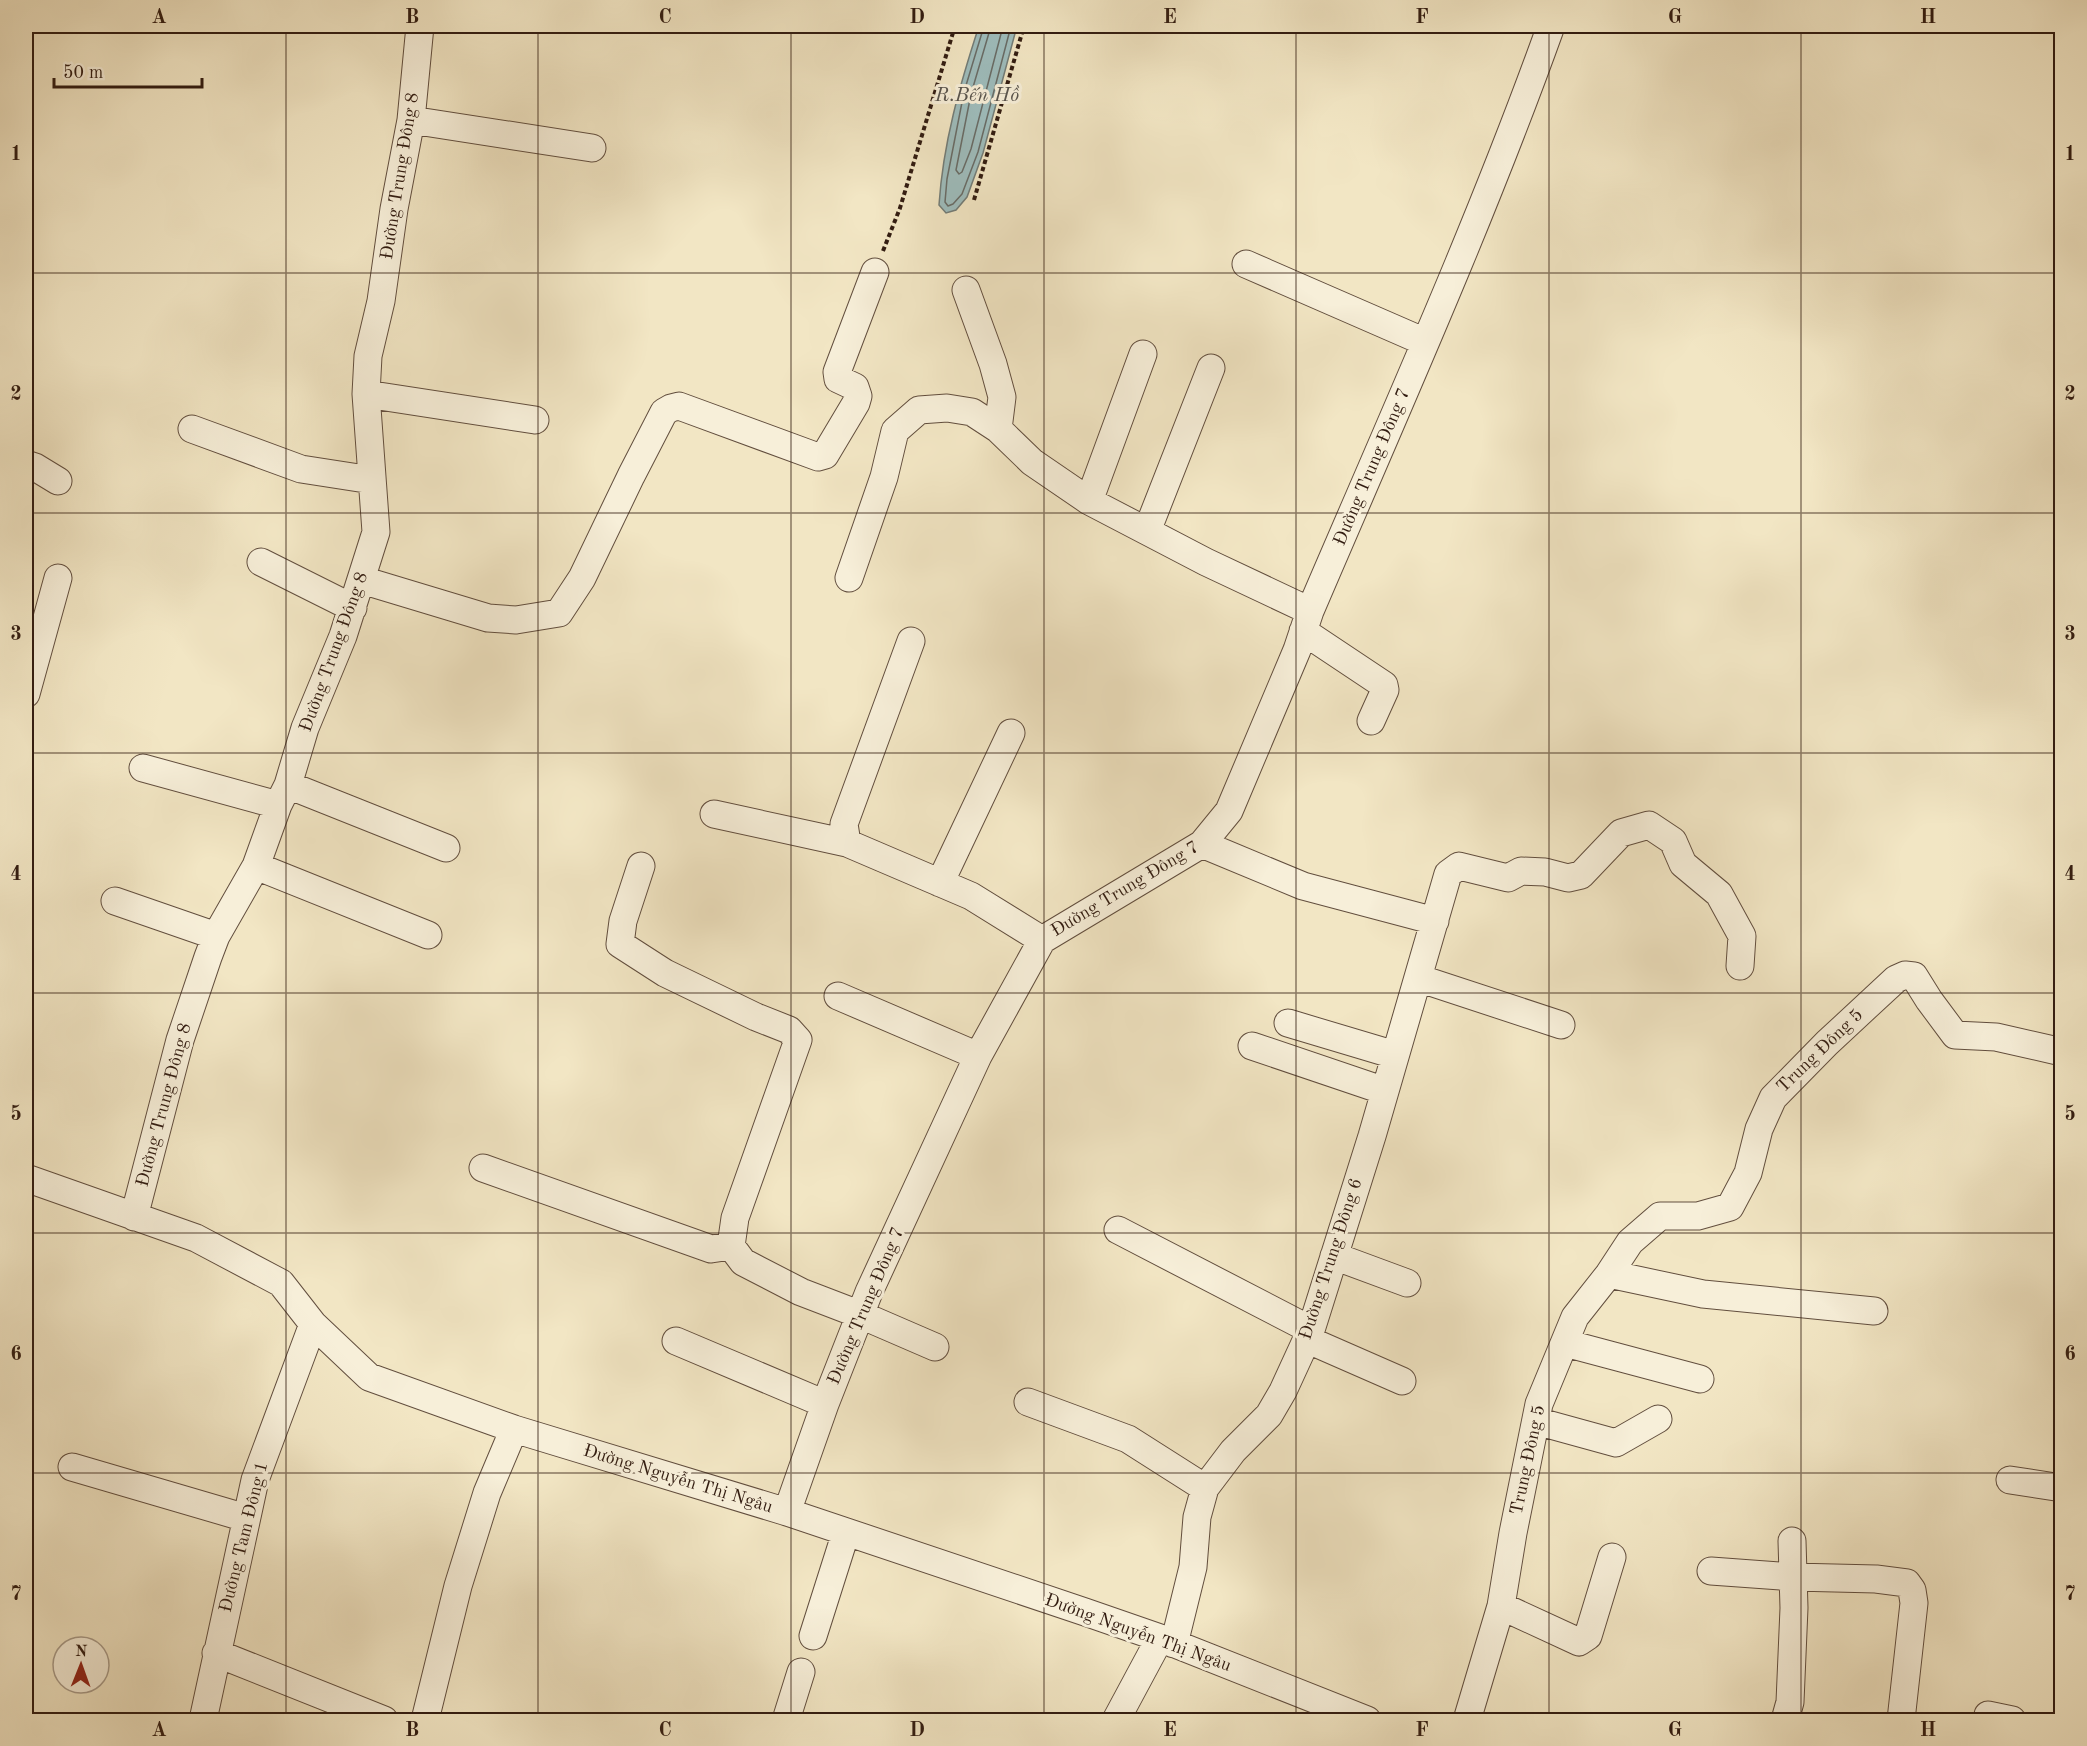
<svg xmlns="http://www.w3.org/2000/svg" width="2087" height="1746" viewBox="0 0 2087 1746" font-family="'Old Standard TT',serif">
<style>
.water{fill:#9ebdbd;stroke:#737d78;stroke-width:1.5}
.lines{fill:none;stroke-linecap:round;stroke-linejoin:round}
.shore{stroke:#686c67;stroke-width:1.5}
.minor-casing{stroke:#624e3e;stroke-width:29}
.path{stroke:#321c11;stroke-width:4;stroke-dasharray:4.5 3;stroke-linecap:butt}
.minor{stroke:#f7efd9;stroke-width:27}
.grid{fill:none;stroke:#321c11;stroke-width:1.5;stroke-opacity:0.55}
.labels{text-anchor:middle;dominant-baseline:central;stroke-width:6;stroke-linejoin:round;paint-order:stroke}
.street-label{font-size:18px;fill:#321c11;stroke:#f7efd9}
.water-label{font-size:20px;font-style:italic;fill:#58544d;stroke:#f7efd9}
.neatline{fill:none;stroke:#321c11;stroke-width:2}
.grid-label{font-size:20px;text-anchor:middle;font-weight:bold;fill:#321c11}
</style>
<rect width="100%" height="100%" fill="#f2e6c4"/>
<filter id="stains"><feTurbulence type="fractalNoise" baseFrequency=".00333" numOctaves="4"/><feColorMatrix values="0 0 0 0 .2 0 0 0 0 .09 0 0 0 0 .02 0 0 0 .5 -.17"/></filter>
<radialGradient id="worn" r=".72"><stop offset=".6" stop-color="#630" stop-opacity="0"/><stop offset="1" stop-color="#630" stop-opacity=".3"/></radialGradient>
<path class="water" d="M979,26H1017L983,153L967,197L956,210L946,213L939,205C943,143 960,84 979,26Z"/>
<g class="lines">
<path class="shore" d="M984,26L964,92L947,179L945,202L948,206L953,204L962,194L978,152L1011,26
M991,26L971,94L956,170L959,174L962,172L971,149L1003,26"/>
<defs>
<path id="minor" d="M411,120L592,148
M1246,264L1425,342
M966,290L993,364L1002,397L998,429
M366,394L535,420
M192,429L301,469L372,480
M26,464L35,467L58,481
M1089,501L1143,354
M1147,531L1211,368
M261,562L353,608
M849,578L884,477L895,431L919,410L947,408L972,412L998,429L1032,462L1089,501L1206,562L1310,611
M362,580L488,618L516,620L559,613L582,578L631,476L664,412L671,408L679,406L818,457L825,455L856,403L858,396L855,387L838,379L837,372L875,272
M1303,631L1384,685L1385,690L1371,721
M26,694L58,578
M143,768L278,805
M288,785L446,848
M714,814L847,843L971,896L1042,940
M847,843L844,824L911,641
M1202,844L1303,886L1435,921
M256,866L428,935
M641,866L623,921L620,944L665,973L756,1017L789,1030L798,1040L735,1218L731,1246L743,1262L801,1292L861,1315L935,1347
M940,883L1011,733
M115,901L216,936
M1418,978L1561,1025
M838,996L978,1056
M1288,1023L1395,1055
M1252,1046L1385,1091
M483,1168L711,1249L731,1246
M26,1178L196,1238L281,1283L313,1324L369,1377L514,1429L787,1512L1085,1612L1160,1638L1367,1720
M134,1217L180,1040L208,957L216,936L256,866L278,805L288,785L305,728L343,636L376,532L366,394L368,356L381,301L394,209L411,120L420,26
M1118,1230L1311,1330
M1334,1256L1407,1283
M1609,1274L1703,1294L1874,1311
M1306,1339L1402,1381
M676,1341L825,1404
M1565,1343L1700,1379
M1028,1402L1128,1439L1205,1488
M1536,1421L1616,1443L1658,1419
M72,1467L246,1518
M2010,1480L2062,1488
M787,1512L825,1404L869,1292L978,1056L1042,940L1202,844L1229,811L1297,650L1310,611C1393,417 1480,224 1551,26
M1711,1571L1793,1577L1876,1579L1907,1583L1912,1590L1914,1603L1901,1720
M1501,1606L1579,1642L1588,1636L1612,1557
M813,1636L846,1532
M1174,1644L1193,1567L1197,1517L1205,1488L1233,1451L1269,1415L1283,1391L1311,1330L1372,1136L1448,874L1459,866L1508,878L1521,871L1545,872L1568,878L1581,875L1621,833L1649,825L1673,841L1683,864L1719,894L1742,936L1740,966
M216,1653L384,1720
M1988,1715L2012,1720
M203,1720L255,1480L313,1324
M425,1720L458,1586L487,1493L514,1429
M786,1720L801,1672
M1116,1720L1160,1638
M1467,1720L1501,1606L1513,1533L1539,1404L1575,1317L1609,1274L1630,1242L1660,1216H1698L1730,1207L1748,1173L1759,1129L1773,1098L1827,1043L1896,979L1905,975L1914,976L1929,1000L1955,1035L1996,1037L2062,1052
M1785,1720L1790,1702L1794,1608L1792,1541"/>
</defs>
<use href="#minor" class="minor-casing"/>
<path class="path" d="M974,200L1024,26
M883,251L900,208L955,26"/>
<use href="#minor" class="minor"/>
</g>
<path class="grid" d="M286,26V1720M538,26V1720M791,26V1720M1044,26V1720M1296,26V1720M1549,26V1720M1801,26V1720M26,273H2062M26,513H2062M26,753H2062M26,993H2062M26,1233H2062M26,1473H2062"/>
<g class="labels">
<g class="street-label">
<text transform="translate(400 176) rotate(-81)">Đường Trung Đông 8</text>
<text transform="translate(1372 467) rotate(-67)">Đường Trung Đông 7</text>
<text transform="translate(334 652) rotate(-70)">Đường Trung Đông 8</text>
<text transform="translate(1125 889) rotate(-31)">Đường Trung Đông 7</text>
<text transform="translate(1820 1051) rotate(-44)">Trung Đông 5</text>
<text transform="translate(164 1105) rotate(-75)">Đường Trung Đông 8</text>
<text transform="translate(1331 1259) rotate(-72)">Đường Trung Đông 6</text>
<text transform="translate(866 1306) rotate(-67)">Đường Trung Đông 7</text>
<text transform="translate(1528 1460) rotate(-78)">Trung Đông 5</text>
<text transform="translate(678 1479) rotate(17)">Đường Nguyễn Thị Ngâu</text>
<text transform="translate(244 1537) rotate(-76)">Đường Tam Đông 1</text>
<text transform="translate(1138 1633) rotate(20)">Đường Nguyễn Thị Ngâu</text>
</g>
<g class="water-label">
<text x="977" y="96">R.Bến Hồ</text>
</g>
</g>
<rect width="2087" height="1746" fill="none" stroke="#f2e6c4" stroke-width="66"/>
<g transform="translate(81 1665) rotate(1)"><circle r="28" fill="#f7efd9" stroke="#a89b89" stroke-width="1.5"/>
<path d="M0-4.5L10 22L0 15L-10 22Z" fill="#8f2418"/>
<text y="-9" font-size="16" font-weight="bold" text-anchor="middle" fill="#321c11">N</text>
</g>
<path d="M54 78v9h148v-9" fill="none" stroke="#321c11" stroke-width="3"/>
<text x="63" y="78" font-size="18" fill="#321c11" stroke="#f7efd9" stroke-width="4.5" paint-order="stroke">50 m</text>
<rect x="33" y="33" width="2021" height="1680" class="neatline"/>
<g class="grid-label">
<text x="159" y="23">A</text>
<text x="412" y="23">B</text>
<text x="665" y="23">C</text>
<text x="917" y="23">D</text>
<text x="1170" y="23">E</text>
<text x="1422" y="23">F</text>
<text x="1675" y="23">G</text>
<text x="1928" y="23">H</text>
<text x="16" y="160">1</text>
<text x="2070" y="160">1</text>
<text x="16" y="400">2</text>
<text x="2070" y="400">2</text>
<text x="16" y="640">3</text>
<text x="2070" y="640">3</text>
<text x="16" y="880">4</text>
<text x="2070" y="880">4</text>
<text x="16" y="1120">5</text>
<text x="2070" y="1120">5</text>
<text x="16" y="1360">6</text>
<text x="2070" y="1360">6</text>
<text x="16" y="1600">7</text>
<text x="2070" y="1600">7</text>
<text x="159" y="1736">A</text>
<text x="412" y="1736">B</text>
<text x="665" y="1736">C</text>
<text x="917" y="1736">D</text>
<text x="1170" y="1736">E</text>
<text x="1422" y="1736">F</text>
<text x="1675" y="1736">G</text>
<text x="1928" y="1736">H</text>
</g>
<rect width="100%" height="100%" filter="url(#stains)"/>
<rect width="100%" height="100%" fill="url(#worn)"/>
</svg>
